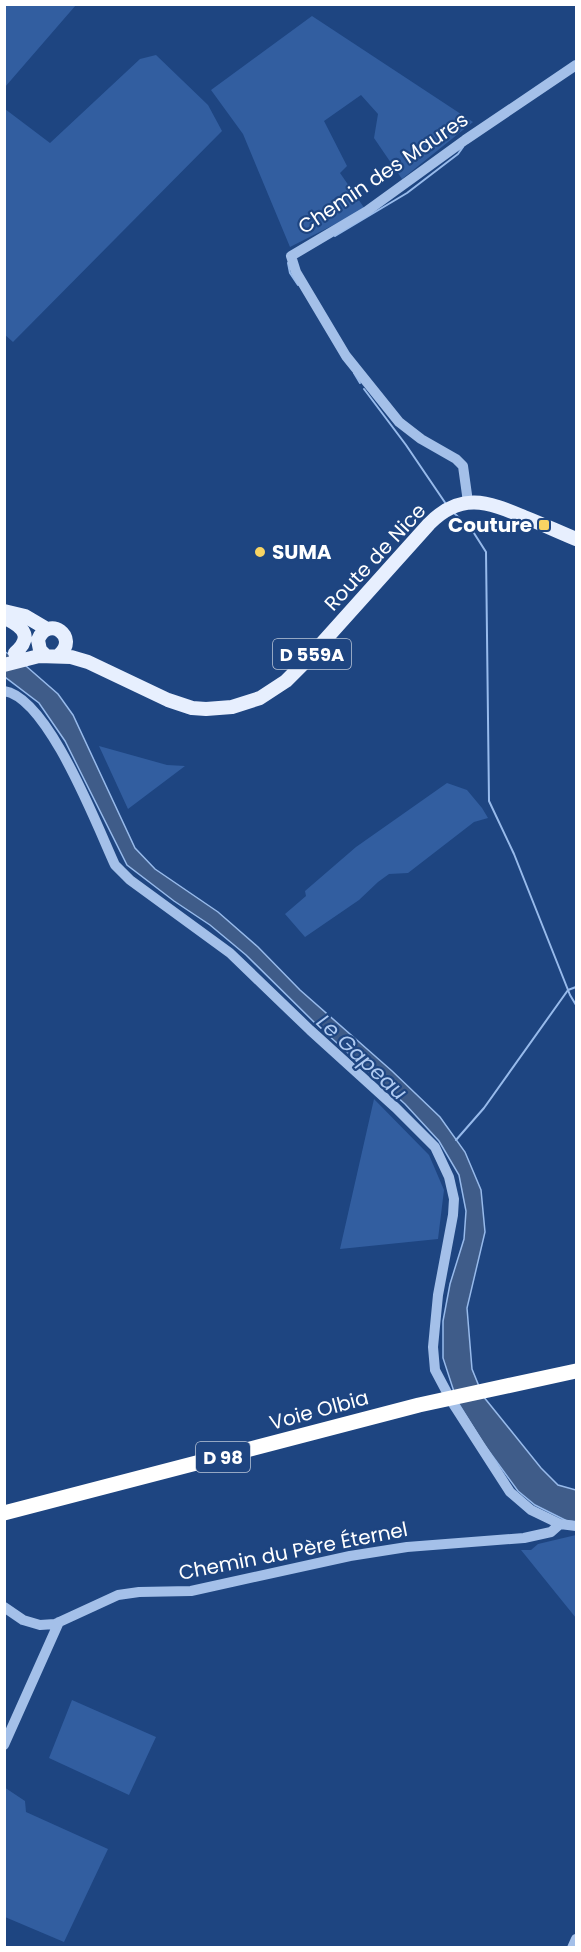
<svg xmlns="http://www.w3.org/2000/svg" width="581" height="1952" viewBox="0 0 581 1952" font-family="Poppins,sans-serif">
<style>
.green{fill:#325ea0}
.water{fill:#3f5c89;stroke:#97baeb;stroke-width:1.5}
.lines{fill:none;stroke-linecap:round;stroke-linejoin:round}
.stream{stroke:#97baeb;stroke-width:2}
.minor{stroke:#a4c0e9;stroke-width:10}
.major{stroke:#e7effe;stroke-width:14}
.highway{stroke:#fff;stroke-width:15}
.poi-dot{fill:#f8d463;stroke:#1e4581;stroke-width:2}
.labels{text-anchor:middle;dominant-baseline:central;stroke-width:4.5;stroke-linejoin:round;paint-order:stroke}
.shield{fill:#1e4581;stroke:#bcc7d9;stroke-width:1.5}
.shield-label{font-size:18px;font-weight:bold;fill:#fff}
.street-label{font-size:20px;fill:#fff;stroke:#1e4581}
.poi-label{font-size:20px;font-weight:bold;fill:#fff;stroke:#1e4581;text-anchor:end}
.water-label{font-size:21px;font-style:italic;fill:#afcaf1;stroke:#1e4581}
</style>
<rect width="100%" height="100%" fill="#1e4581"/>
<path class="green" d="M5,4L76,5L5,87L4,5Z
M312,16L473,122L402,179L374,138L378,114L361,95L324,121L347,166L340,173L365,209L290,247L243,134L211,90Z
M156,55L208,105L222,131L13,342L4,334L5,109L50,143L140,59Z
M99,746L167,765L185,766L128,809Z
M447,783L467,790L482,808L488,818L474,822L408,873L389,874L378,882L359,900L305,937L285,914L306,896L305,891L356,847Z
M374,1099L429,1155L444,1190L438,1239L340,1249Z
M576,1535V1618L521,1550H531L538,1544Z
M72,1700L156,1737L129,1795L49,1758Z
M4,1787L25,1801L26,1812L108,1849L64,1942L5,1917Z"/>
<path class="water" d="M4,651L26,666L58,694L73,715L135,848L155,869L218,912L258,947L300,990L392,1071L440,1117L465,1152L481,1190L485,1232L467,1308L472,1369L483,1396L541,1468L558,1485L576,1490V1522L567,1521L535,1505L518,1491L483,1443L457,1401L443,1358V1321L450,1284L464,1239L466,1211L459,1175L439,1141L405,1104L318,1026L246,955L210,925L174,901L127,865L65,741L39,703L5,677Z"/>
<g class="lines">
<path class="stream" d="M335,236L407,193L458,154L463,147
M288,263L290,273L298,285
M354,373L360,383
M364,389L406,445L446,504
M454,513L472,530L486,552L489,801L514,854L570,995L576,1005
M456,1140L484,1108L568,990L576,987"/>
<path class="minor" d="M468,502L463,466L456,459L421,439L399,422L346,356L296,272L291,256L367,211L465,140L576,65
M4,691C48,697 97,826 115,865L130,880L230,953L310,1030L396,1108L435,1147L449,1177L454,1199L453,1215L438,1295L433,1347L435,1370L452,1402L510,1492L531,1510L560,1524L576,1526
M4,1607L23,1620L40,1625L55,1624L118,1595L139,1592L191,1591L350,1556L407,1547L524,1538L551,1532L560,1524
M4,1745L59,1622
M572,1948L576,1939"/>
<path class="major" d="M4,611L25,616L47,629
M7,619C25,628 32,638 15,653
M45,655L40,650L38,640C48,614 80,637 59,655
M4,665L39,656L71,657L88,662L168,700L192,708L206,709L232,707L260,698L286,681L306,661L429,524C460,492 487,501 524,517C542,524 559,532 576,539"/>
<path class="highway" d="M4,1513L419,1405L576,1371"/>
</g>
<g class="poi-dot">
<rect x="538" y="519" width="12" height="12" rx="3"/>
<circle cx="260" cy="552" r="6"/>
</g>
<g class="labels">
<g class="shield">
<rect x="273" y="639" width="78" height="30" rx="4.5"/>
<rect x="196" y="1442" width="54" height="30" rx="4.5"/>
</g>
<g class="shield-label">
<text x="312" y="654">D 559A</text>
<text x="223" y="1457">D 98</text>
</g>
<g class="street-label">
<text transform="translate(383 173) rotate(-34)">Chemin des Maures</text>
<text transform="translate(375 557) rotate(-47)">Route de Nice</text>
<text transform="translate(319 1410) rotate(-15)">Voie Olbia</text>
<text transform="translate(293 1551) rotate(-11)">Chemin du Père Éternel</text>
</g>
<g class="poi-label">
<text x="532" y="525">Couture</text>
<text x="272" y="552" text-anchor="start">SUMA</text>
</g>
<g class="water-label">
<text transform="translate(362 1057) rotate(43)">Le Gapeau</text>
</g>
</g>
<rect width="581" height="1952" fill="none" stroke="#ffffff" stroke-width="12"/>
</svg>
